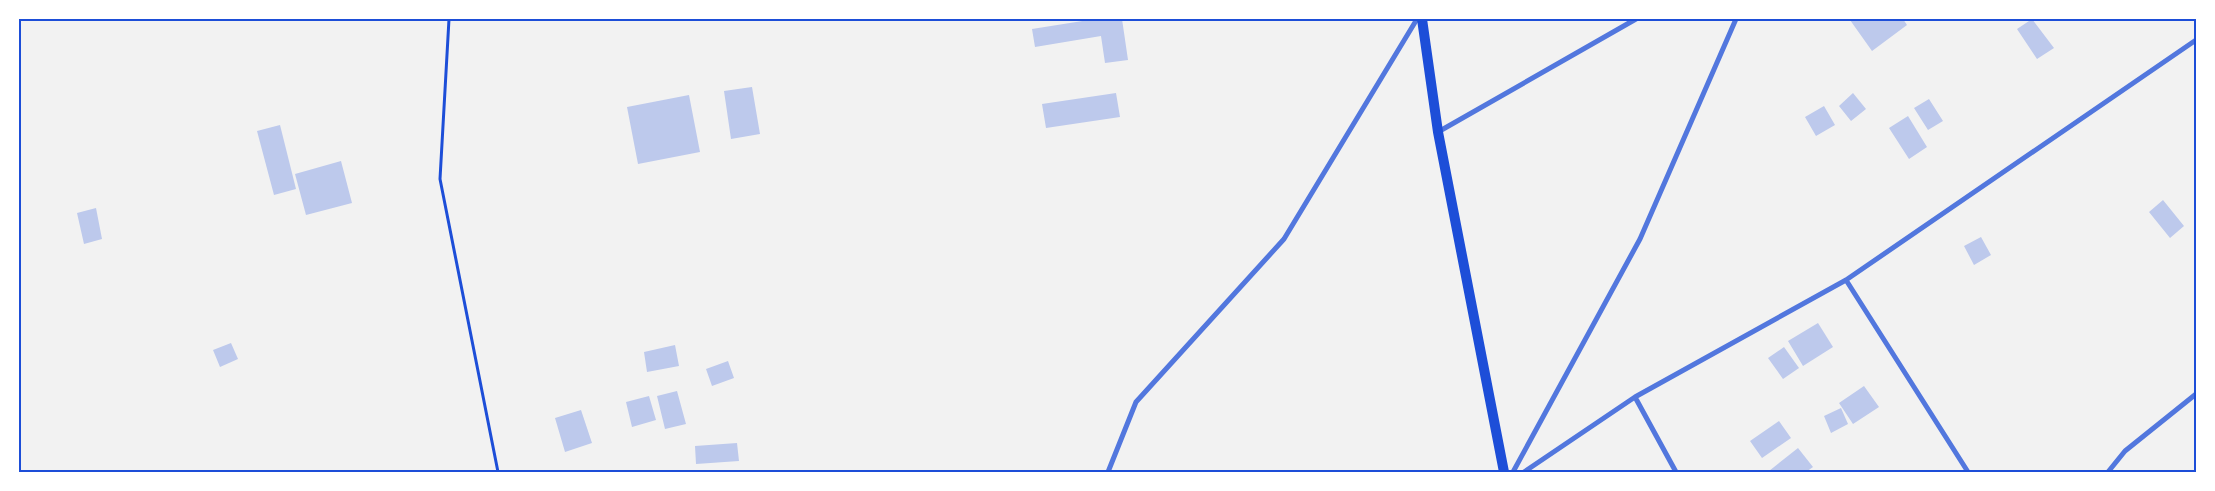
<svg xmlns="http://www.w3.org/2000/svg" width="2215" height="491" viewBox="0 0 2215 491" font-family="'Archivo Narrow',sans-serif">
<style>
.building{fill:#bdc9ec}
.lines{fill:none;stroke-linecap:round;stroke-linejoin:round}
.path{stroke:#1d4ed8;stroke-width:3}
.minor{stroke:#5277de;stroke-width:5}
.secondary{stroke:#1d4ed8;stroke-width:10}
.neatline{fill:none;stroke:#1d4ed8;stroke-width:2}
</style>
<rect width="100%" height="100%" fill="#f2f2f2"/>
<path class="building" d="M1095,19H1122L1128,60L1105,63L1101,36L1035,47L1032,29Z
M1851,19H1903L1907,25L1872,51L1850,20Z
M2032,19L2054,48L2037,59L2017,29Z
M752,87L760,134L731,139L724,91Z
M1116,93L1120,117L1046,128L1042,104Z
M1853,93L1866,109L1851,121L1839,106Z
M689,95L700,152L638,164L627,107Z
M1929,99L1943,121L1928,130L1914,108Z
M1824,106L1835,125L1816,136L1805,117Z
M1908,116L1927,147L1909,159L1889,128Z
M280,125L296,189L274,195L257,131Z
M341,161L352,203L306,215L295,174Z
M2163,200L2184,226L2170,238L2149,212Z
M96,208L102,239L84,244L77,213Z
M1981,237L1991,255L1974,265L1964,246Z
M1818,323L1833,347L1803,366L1788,341Z
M231,343L238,359L220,367L213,350Z
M675,345L679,366L647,372L644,352Z
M1784,347L1799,368L1783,379L1768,358Z
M728,361L734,378L712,386L706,369Z
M1864,386L1879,407L1853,424L1839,403Z
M677,391L686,424L665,429L657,396Z
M649,396L656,420L632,427L626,402Z
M1841,408L1848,424L1831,433L1824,416Z
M581,410L592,443L565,452L555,418Z
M1779,421L1791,438L1762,458L1750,441Z
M737,443L739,461L696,464L695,446Z
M1798,448L1813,467L1806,472H1770L1769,471Z"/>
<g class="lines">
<path class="path" d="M449,19L440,179L498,472"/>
<path class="minor" d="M1438,132L1636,19
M1846,280L1968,472
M1635,397L1676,472
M1108,472L1136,402L1284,239L1417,19
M1513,472L1640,239L1736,19
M1524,472L1635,397L1846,280L2196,40
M2108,472L2125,451L2196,394"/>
<path class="secondary" d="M1422,19L1438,132L1504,472"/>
</g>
<rect width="2215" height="491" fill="none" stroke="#ffffff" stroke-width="40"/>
<rect x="20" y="20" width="2175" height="451" class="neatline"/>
</svg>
